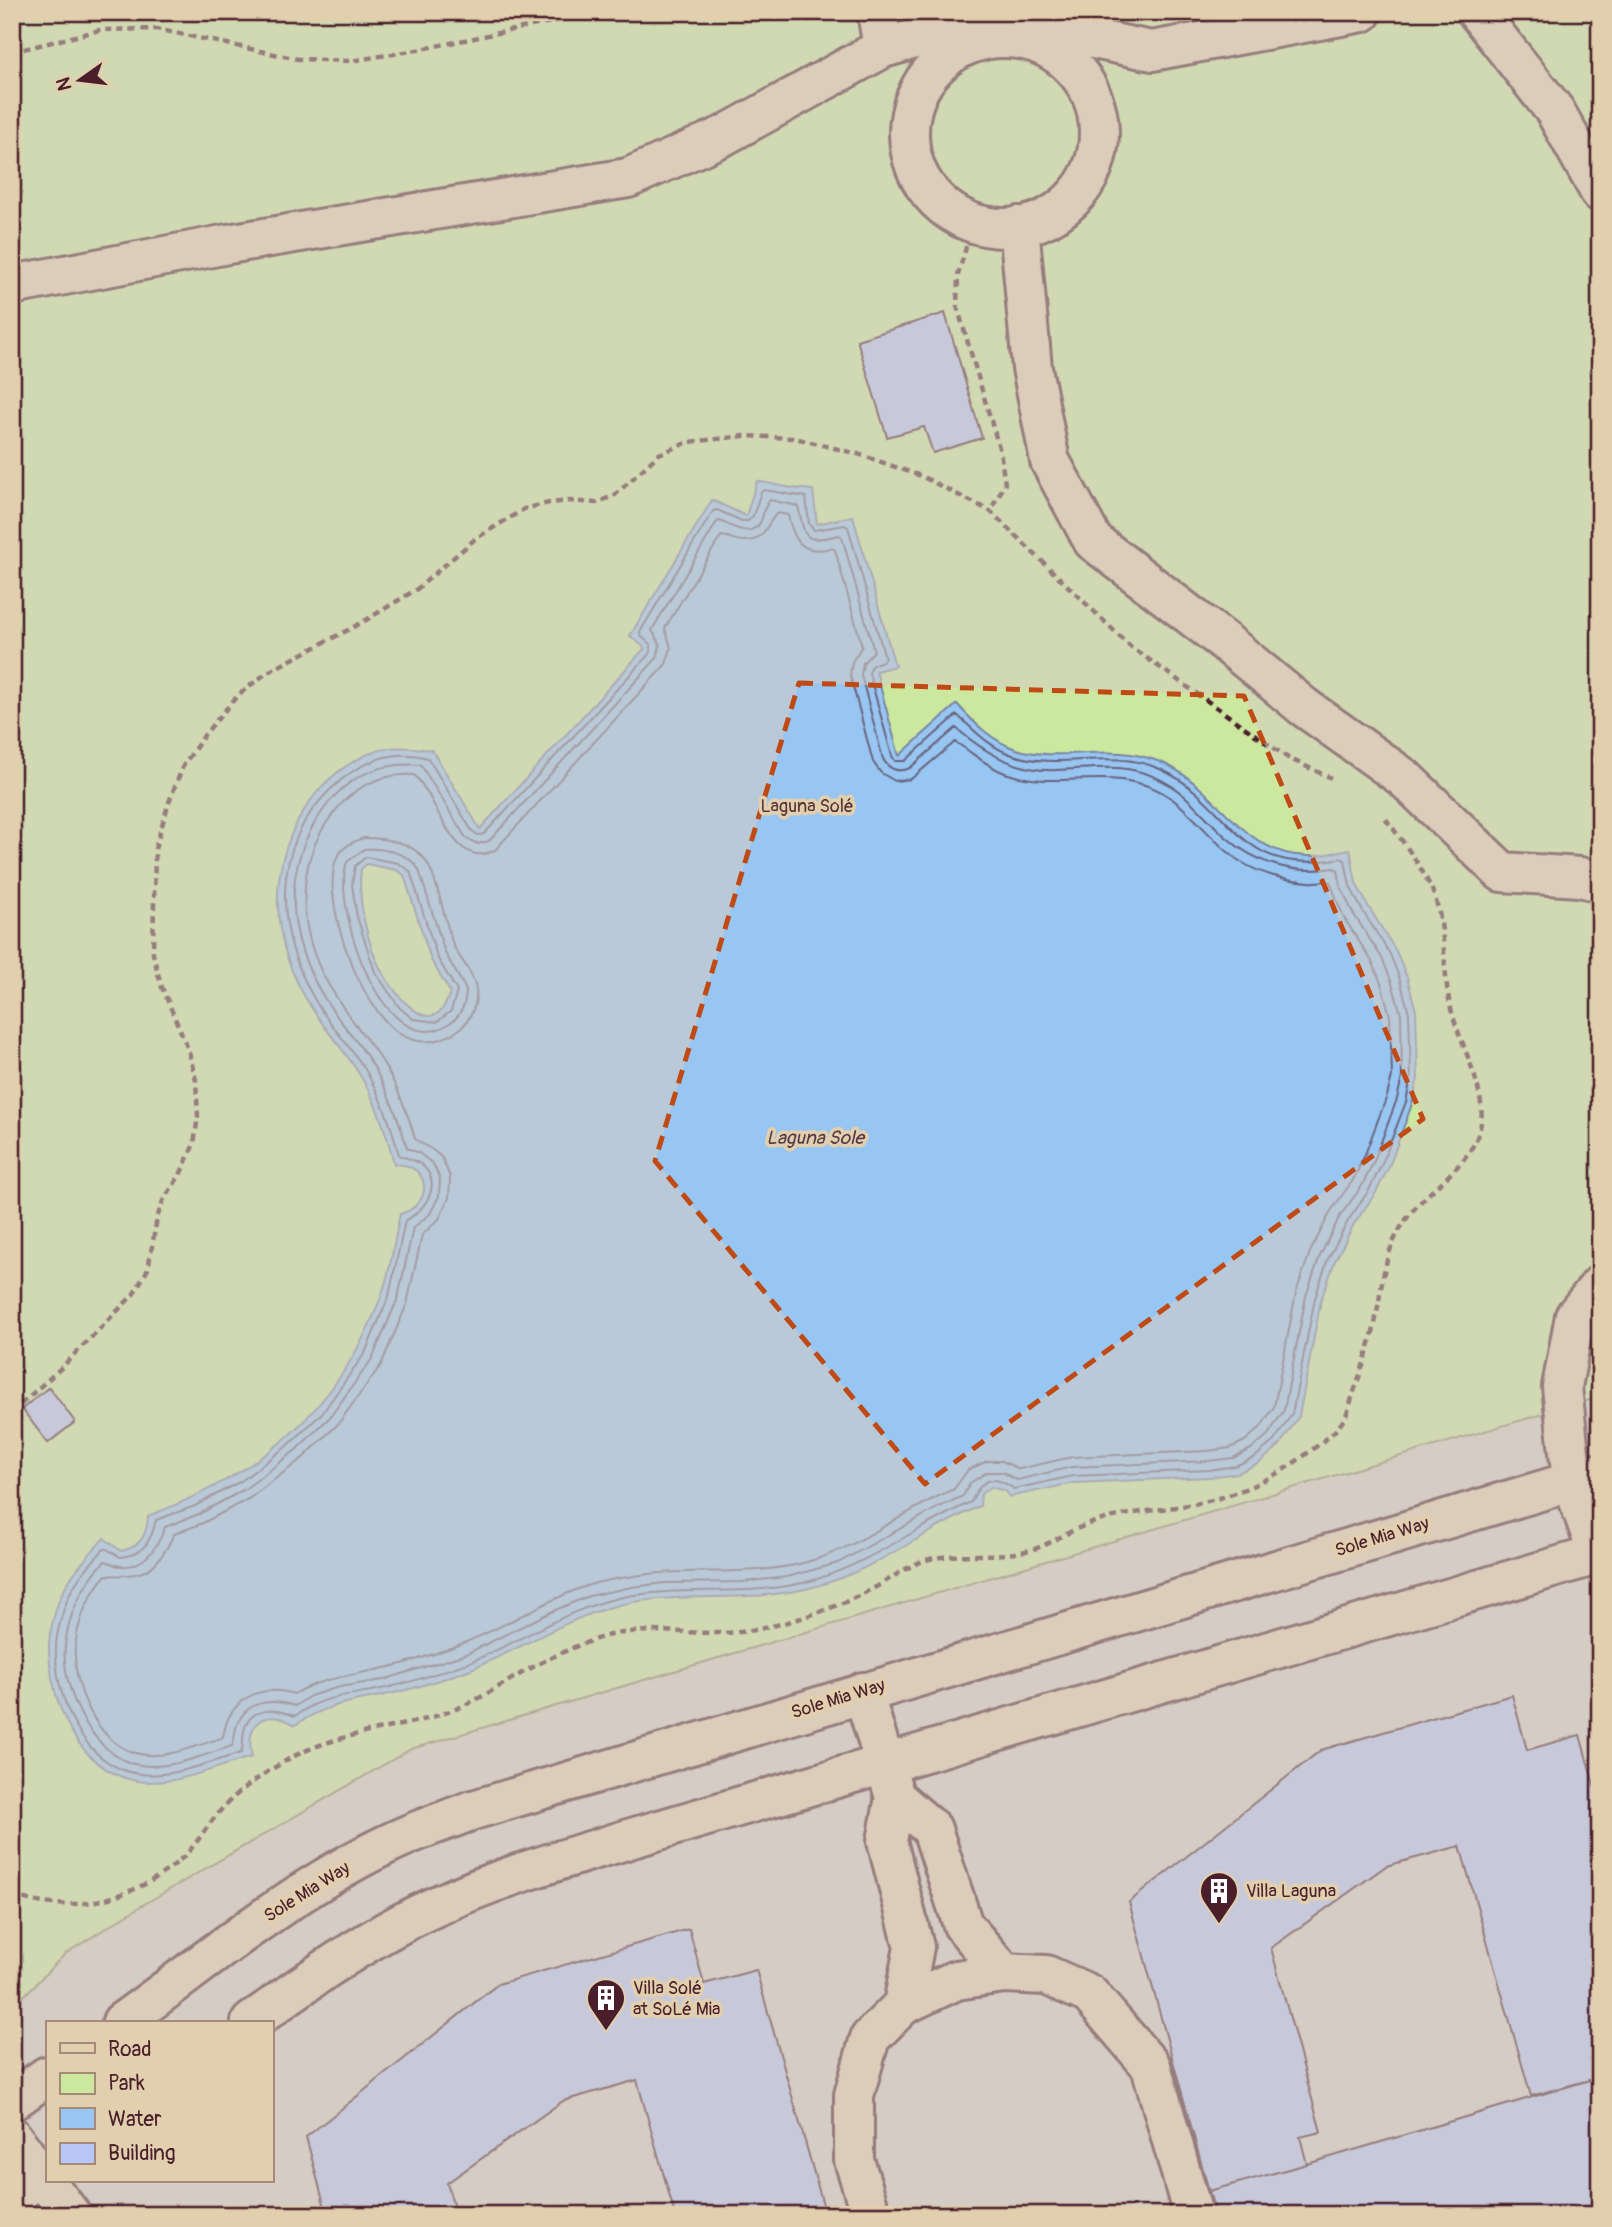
<svg xmlns="http://www.w3.org/2000/svg" width="1612" height="2227" viewBox="0 0 1612 2227" font-family="Pangolin,sans-serif">
<style>
.green{fill:#cce89f;stroke:#8b8465;stroke-width:2}
.water{fill:#97c6f2;stroke:#7883a2;stroke-width:2;fill-rule:evenodd}
.lines{fill:none;stroke-linecap:round;stroke-linejoin:round}
.shore{stroke:#69627b;stroke-width:2}
.building{fill:#b7c6f6;stroke:#4a1f2b;stroke-width:2}
.minor-casing{stroke:#4a1f2b;stroke-width:44}
.path{stroke:#4a1f2b;stroke-width:4.5;stroke-dasharray:7 5;stroke-linecap:butt}
.minor{stroke:#e2cfad;stroke-width:38}
.marked{fill:none;stroke:#c04a14;stroke-width:5;stroke-dasharray:14 9;stroke-linejoin:round}
.labels{text-anchor:middle;dominant-baseline:central;stroke-width:7;stroke-linejoin:round;paint-order:stroke}
.park-label{font-size:18px;fill:#573337;stroke:#e2cfad}
.street-label{font-size:18px;fill:#4a1f2b;stroke:#e2cfad}
.poi-label{font-size:18px;fill:#4a1f2b;stroke:#e2cfad;text-anchor:start}
.water-label{font-size:19px;font-style:italic;fill:#563849;stroke:#e2cfad}
</style>
<rect width="100%" height="100%" fill="#d5ccc3"/>
<filter id="ink" filterUnits="userSpaceOnUse"><feTurbulence type="fractalNoise" baseFrequency=".0143" numOctaves="2"/><feDisplacementMap in="SourceGraphic" scale="14" xChannelSelector="R" yChannelSelector="G"/><feConvolveMatrix kernelMatrix="1 2 1 2 8 2 1 2 1" color-interpolation-filters="sRGB"/></filter>
<g filter="url(#ink)">
<path class="green" d="M12,12H1600V1397L411,1749L141,1906L65,1954L12,2008Z"/>
<path class="water" d="M757,481L792,488L813,490L817,524L853,516L895,666L876,671L899,756L957,704C973,722 992,741 1016,749C1065,764 1110,740 1163,763C1220,788 1243,859 1313,856C1325,856 1338,851 1350,849L1356,883L1368,906L1396,951L1407,977L1416,1011L1418,1078L1412,1104L1389,1167L1375,1194L1354,1224L1335,1261L1321,1300L1299,1416L1279,1446L1259,1463L1238,1473L1210,1477L1073,1483L1010,1497L1005,1491L991,1487L981,1494L980,1506C923,1531 873,1572 813,1587C754,1603 693,1592 633,1602C572,1613 527,1647 471,1669C444,1679 414,1689 385,1695C347,1703 329,1703 295,1725C264,1706 244,1724 252,1757C212,1767 164,1793 122,1777C73,1758 51,1699 49,1650C48,1636 54,1616 58,1603C67,1578 87,1557 104,1538L121,1551C141,1547 147,1535 148,1516C260,1474 338,1412 381,1297C391,1271 394,1241 400,1214C434,1205 432,1164 394,1164C387,1134 376,1101 360,1075C346,1052 327,1032 313,1010C269,943 264,865 311,800C328,776 359,753 389,748C403,746 418,749 432,750L480,829L645,648L630,636L712,500L746,516ZM367,864L396,870L404,875L431,960L450,992C435,1046 395,995 381,970C367,943 357,899 361,869Z"/>
<g class="lines">
<path class="shore" d="M764,490L806,497L809,524L814,530L845,525L848,527L885,658L883,661L872,665L869,673L892,756L895,761H905L957,715C974,730 990,748 1013,755C1062,771 1110,747 1160,769C1235,803 1235,880 1341,858L1345,860L1350,886L1362,910L1390,954L1400,980L1409,1013L1411,1078L1406,1102L1382,1164L1369,1190L1348,1221L1328,1259L1315,1298L1292,1414L1274,1441L1255,1457L1235,1466L1209,1470L1073,1476L1014,1489C992,1473 981,1479 971,1502C918,1526 870,1563 814,1580C756,1597 694,1586 634,1595C572,1604 524,1641 467,1663C441,1672 413,1682 386,1688C362,1694 336,1694 313,1705C307,1708 301,1712 295,1716C277,1709 250,1705 244,1731C242,1739 244,1746 241,1753C205,1763 164,1783 126,1771C80,1756 54,1693 56,1648C56,1635 61,1618 65,1606C71,1585 89,1565 104,1549H107L120,1557C144,1555 151,1541 156,1520L195,1506L241,1481L291,1443L323,1412L365,1353L389,1296L405,1221C423,1211 443,1187 424,1167C418,1160 407,1159 399,1155C392,1127 381,1097 366,1071C351,1047 331,1027 316,1002C275,932 269,847 332,788C358,763 391,748 428,758L472,831L478,835L484,834L650,653L651,645L641,636L640,632L713,511L717,510L742,521H748L753,516L761,492Z
M770,500L798,506C806,538 801,544 839,535L842,537L874,651L863,663L861,675L883,759C889,770 899,773 910,768L956,728C985,753 1017,772 1057,770C1092,769 1124,762 1157,778C1186,791 1203,816 1226,837C1256,864 1294,875 1334,868L1338,870L1341,887L1353,913L1382,958L1392,983L1401,1014L1402,1077L1397,1099L1374,1161L1362,1186L1340,1216L1320,1256L1306,1296L1284,1410L1268,1435L1251,1449L1233,1458L1208,1461L1072,1467L1017,1480L1002,1472H987L970,1483L963,1496L939,1507L838,1563L787,1577L742,1582L665,1583L632,1587L589,1596L553,1611L466,1654L383,1680L339,1687L310,1696L295,1706C273,1699 247,1699 237,1725C234,1732 235,1740 232,1746C201,1756 161,1774 128,1762C89,1747 61,1687 65,1646C68,1614 83,1584 105,1561C110,1562 115,1566 121,1566C145,1568 158,1546 165,1527L199,1514L245,1489L296,1450L330,1417L372,1359L398,1298L413,1228L430,1214L439,1196L440,1179L433,1164L419,1153L407,1148C400,1121 388,1093 375,1069C361,1044 340,1023 325,999C287,939 280,868 324,809C349,775 379,762 421,765L466,838L478,844L489,841L657,658L660,645L652,630L717,522L720,521C733,527 752,539 761,521C764,513 764,506 770,500Z
M777,513L788,515C794,542 802,555 832,548L835,550L862,646L852,662L850,675L873,762L881,773L895,781L911,779L955,742C972,752 986,766 1005,773C1053,790 1098,769 1148,786C1186,799 1206,838 1238,860C1259,874 1284,880 1309,882C1316,883 1323,880 1330,882L1344,918L1373,963L1382,986L1390,1016L1392,1076L1387,1096L1364,1157L1353,1180L1331,1211L1310,1252L1296,1293L1274,1407L1260,1428L1245,1441L1230,1448L1207,1451L1072,1457L1019,1469L1002,1461H987L968,1470L954,1489C904,1510 861,1547 807,1562C749,1578 687,1566 628,1577C613,1579 596,1582 581,1588C540,1603 503,1628 461,1644C435,1654 407,1664 380,1669C350,1676 321,1678 294,1694C268,1686 243,1692 229,1717C225,1724 225,1732 222,1738C194,1746 161,1762 132,1752C95,1739 73,1685 75,1648C77,1623 89,1593 106,1575C145,1578 157,1570 174,1534L203,1523L250,1498L303,1458L338,1424L381,1365L407,1304L422,1235L439,1219L449,1198L450,1177L442,1158L434,1151L415,1139C409,1115 395,1082 382,1061C367,1038 349,1018 335,995C299,941 291,869 332,815C353,787 380,773 414,775C438,796 452,873 495,850L666,664L671,648L665,628L721,536C728,536 735,541 743,541C765,542 766,524 777,513Z
M364,838C384,838 409,842 423,857C437,872 445,926 454,947C461,961 474,973 476,989C478,1004 470,1022 457,1031C442,1041 425,1045 408,1038C364,1021 320,903 336,860C341,848 353,841 364,838Z
M364,849C383,848 409,852 419,870L445,953L466,990C466,1003 461,1016 450,1023C385,1068 331,908 347,862Z
M366,857L398,863L410,871L437,957L457,991L451,1011L437,1022L413,1019L400,1008L375,972L357,917L352,885L355,866Z"/>
</g>
<path class="building" d="M945,313L982,438L933,453L924,427L887,437L857,340Z
M49,1387L75,1422L48,1443L22,1409Z
M1512,1695L1527,1750L1580,1735L1600,1806V2077L1531,2096L1460,1846L1386,1866L1271,1948L1321,2132L1300,2137L1307,2164L1209,2191L1129,1902L1321,1750Z
M689,1929L704,1984L756,1970L826,2215H675L637,2080L563,2101L447,2183L456,2215H327L306,2137L498,1984Z
M1600,2077V2215H1216L1209,2191L1307,2164Z"/>
<g class="lines">
<defs>
<path id="minor" d="M877,12L883,48
M1477,12L1555,111L1600,192
M909 133a95 95 0 1 1 190 0a95 95 0 1 1-190 0Z
M1019,226L1032,368L1050,461L1093,541L1224,641L1304,707L1404,778L1502,872L1580,877L1600,882
M12,285L228,244L628,178L723,136L883,48L990,18L1152,51L1362,12
M1600,1285L1575,1316L1562,1387L1572,1481L1600,1560
M863,1692L895,1797L887,1841L914,1947L903,2005
M895,1797L932,1829L963,1925L1004,1973
M122,2022C210,1959 295,1887 394,1841C419,1829 445,1821 470,1811L1600,1473
M251,2022C311,1978 373,1934 441,1904C502,1876 568,1858 632,1838L1600,1554
M12,2101L47,2076
M12,2137L71,2215
M12,2197L47,2171
M871,2215L854,2160V2095L870,2038L903,2005L956,1980L1004,1973L1046,1975L1089,1994L1151,2066L1193,2215"/>
</defs>
<use href="#minor" class="minor-casing"/>
<path class="path" d="M12,52L100,30L156,29L298,59L351,61L417,50L598,12
M973,223L958,275L957,306L1000,451L1005,484L990,511
M12,1412L61,1368L133,1295L148,1269L157,1218L163,1201L180,1175L194,1144L198,1116L196,1080L188,1049L161,985L153,954L155,849L169,802L183,766L205,734L238,695L268,672L363,622L417,589L475,539L524,509L549,503L571,501L596,503L615,495L659,454L689,442L744,436L795,438L858,454L921,476L990,511L1131,647L1288,758L1331,778
M12,1894C66,1918 139,1898 181,1859C197,1845 207,1825 221,1810C238,1790 266,1772 289,1759C337,1732 391,1731 442,1714C483,1701 516,1673 555,1656C574,1647 595,1638 615,1634C661,1626 709,1638 754,1630C794,1622 837,1608 874,1588C893,1578 909,1564 930,1559C961,1552 995,1558 1026,1551C1047,1547 1064,1533 1084,1526C1117,1513 1154,1511 1188,1505C1231,1498 1270,1481 1305,1455C1318,1445 1335,1434 1344,1419C1349,1411 1351,1399 1355,1389C1362,1369 1369,1349 1374,1328C1383,1287 1381,1255 1407,1218C1429,1187 1471,1166 1480,1128C1489,1092 1458,1041 1450,1005C1442,967 1447,926 1432,890C1420,864 1402,840 1385,818"/>
<use href="#minor" class="minor"/>
</g>
</g>
<path d="M0 0H1612V2227H0ZM799,683L1244,696L1423,1119L925,1484L655,1161Z" fill="#d5ccc3" fill-opacity=".55" fill-rule="evenodd"/>
<path class="marked" d="M799,683L1244,696L1423,1119L925,1484L655,1161Z"/>
<defs>
<symbol id="building-pin" viewBox="-11 -11 22 30"><path d="M0 17L-7.5 6A9.5 9.5 0 1 1 7.5 6Z" fill="#4a1f2b" stroke="#e2cfad"/><path d="M-4-6H4V6H1V3H-1V6H-4ZM-2.5-4.3h1.7v1.8h-1.7ZM.8-4.3h1.7v1.8H.8ZM-2.5-1h1.7V.8h-1.7ZM.8-1h1.7V.8H.8Z" fill="#fff"/></symbol>
</defs>
<g fill-rule="evenodd">
<use href="#building-pin" x="1197" y="1869" width="44" height="60"/>
<use href="#building-pin" x="584" y="1976" width="44" height="60"/>
</g>
<g class="labels">
<g class="park-label">
<text x="807" y="806">Laguna Solé</text>
</g>
<g class="street-label">
<text transform="translate(1382 1537) rotate(-17)">Sole Mia Way</text>
<text transform="translate(838 1699) rotate(-17)">Sole Mia Way</text>
<text transform="translate(307 1892) rotate(-32)">Sole Mia Way</text>
</g>
<g class="poi-label">
<text x="1246" y="1891">Villa Laguna</text>
<text x="633" y="1988">Villa Solé<tspan x="633" dy="21">at SoLé Mia</tspan></text>
</g>
<g class="water-label">
<text x="815" y="1138">Laguna Sole</text>
</g>
</g>
<rect width="1612" height="2227" fill="none" stroke="#e2cfad" stroke-width="42"/>
<rect x="21" y="21" width="1570" height="2185" fill="none" stroke="#4a1f2b" stroke-width="2.5" filter="url(#ink)"/>
<rect x="46" y="2021" width="228" height="161" fill="#e2cfad" stroke="#a58979" stroke-width="2"/>
<rect x="60" y="2043" width="35" height="10" fill="#e2cfad" stroke="#a58979" stroke-width="2"/>
<text x="108" y="2056" font-size="21" fill="#4a1f2b">Road</text>
<rect x="60" y="2073" width="35" height="21" fill="#cce89f" stroke="#a58979" stroke-width="2"/>
<text x="108" y="2090" font-size="21" fill="#4a1f2b">Park</text>
<rect x="60" y="2108" width="35" height="21" fill="#97c6f2" stroke="#a58979" stroke-width="2"/>
<text x="108" y="2126" font-size="21" fill="#4a1f2b">Water</text>
<rect x="60" y="2143" width="35" height="21" fill="#b7c6f6" stroke="#a58979" stroke-width="2"/>
<text x="108" y="2160" font-size="21" fill="#4a1f2b">Building</text>
<g transform="translate(80 80) rotate(256)" stroke="#e2cfad" stroke-width="5" paint-order="stroke">
<path d="M0-5L12 26L0 18L-12 26Z" fill="#4a1f2b"/>
<text y="-10" font-size="19" font-weight="bold" text-anchor="middle" fill="#4a1f2b">N</text>
</g>
</svg>
